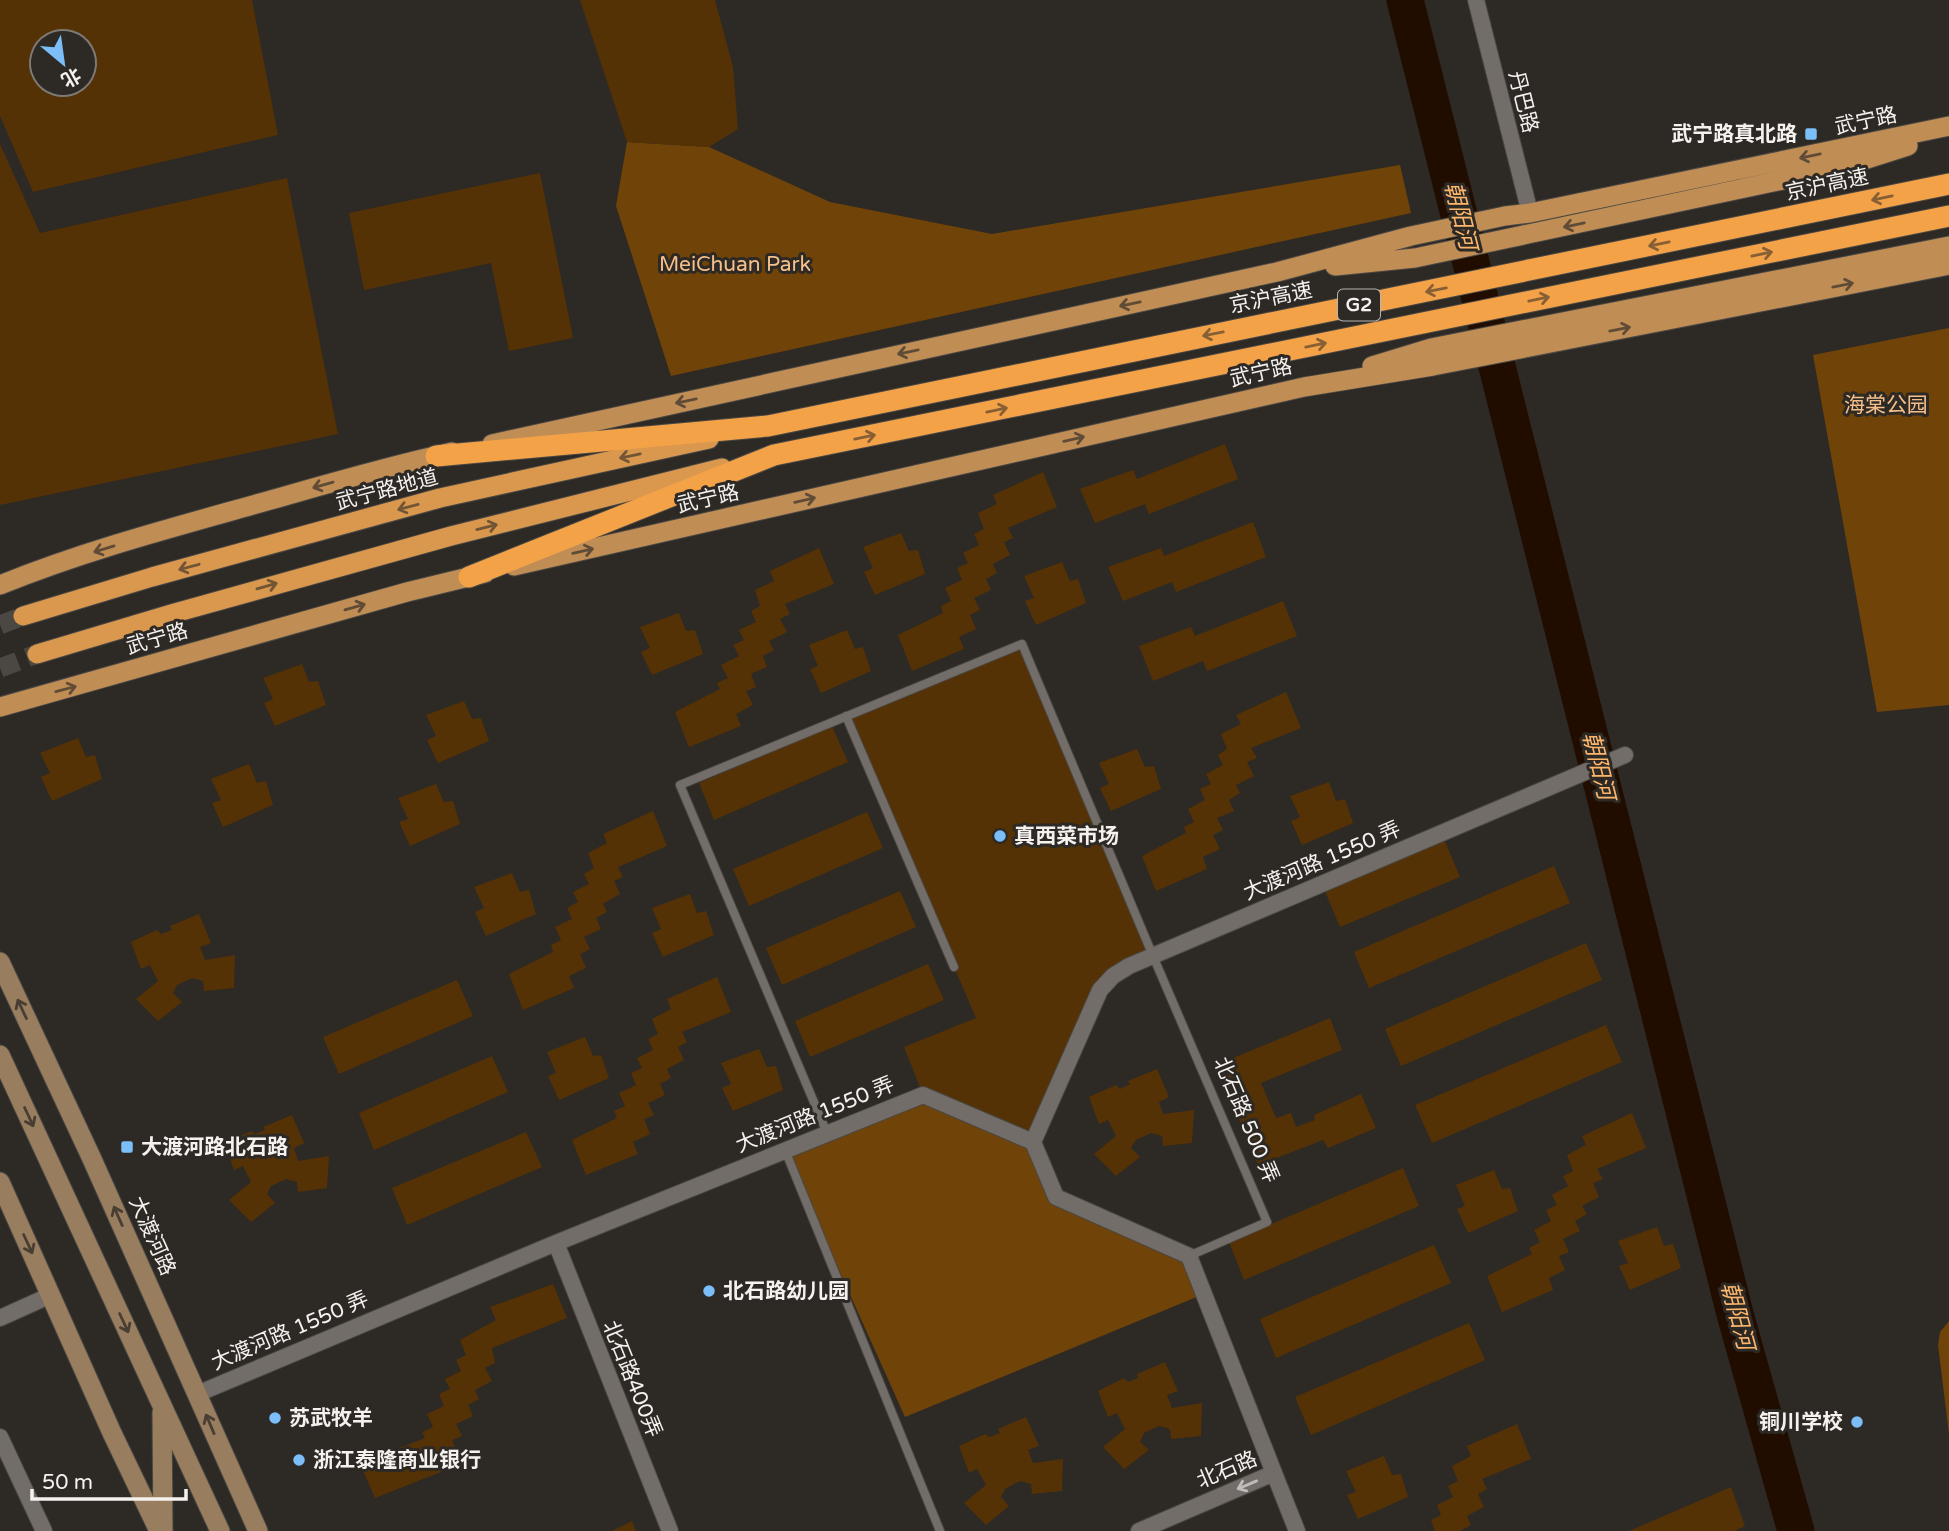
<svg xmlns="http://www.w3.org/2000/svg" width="1949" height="1531" viewBox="0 0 1949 1531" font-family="'Varela Round','Noto Sans SC',sans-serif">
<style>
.green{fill:#704309}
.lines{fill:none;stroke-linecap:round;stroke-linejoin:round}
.river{stroke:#210d00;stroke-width:37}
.building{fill:#553205;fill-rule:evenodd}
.trunk-tunnel{stroke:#4b4743;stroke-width:19;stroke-dasharray:19 10;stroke-linecap:butt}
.service-casing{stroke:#4b4844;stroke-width:10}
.minor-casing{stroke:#4b4844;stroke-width:18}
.secondary-casing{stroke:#4b4844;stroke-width:21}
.primary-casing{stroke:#4b4844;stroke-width:21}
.trunk-casing{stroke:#4b4844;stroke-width:21}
.motorway-casing{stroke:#4b4844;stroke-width:23}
.service{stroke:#726d69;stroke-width:8}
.minor{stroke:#726d69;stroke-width:16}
.secondary{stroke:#997d5f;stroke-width:19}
.primary{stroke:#c08d55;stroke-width:19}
.trunk{stroke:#da984e;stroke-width:19}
.motorway{stroke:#f4a248;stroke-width:21}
.oneway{stroke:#604c36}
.oneway2{stroke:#875f35}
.oneway3{stroke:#725535}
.oneway4{stroke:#483e34}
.oneway5{stroke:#c0bcb9}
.poi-dot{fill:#7bbef8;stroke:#2d2925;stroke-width:2.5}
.labels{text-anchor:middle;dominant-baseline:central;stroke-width:6;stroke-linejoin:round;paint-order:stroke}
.shield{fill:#2d2925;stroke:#b8b5b2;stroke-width:2}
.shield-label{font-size:19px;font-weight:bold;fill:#f4f1ee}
.street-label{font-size:21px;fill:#f4f1ee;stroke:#2d2925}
.poi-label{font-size:21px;font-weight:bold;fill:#f4f1ee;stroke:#2d2925;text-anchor:start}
.park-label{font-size:21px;fill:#f5bf8a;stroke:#2d2925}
.water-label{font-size:23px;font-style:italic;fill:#feb66c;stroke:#2d2925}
</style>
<rect width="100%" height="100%" fill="#2d2925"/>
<path class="green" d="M627,142L709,147L830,202L992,234L1400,165L1411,213L671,376L616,206Z
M1949,328V705L1877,712L1813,355Z
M923,1095L1033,1142L1056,1197L1189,1256L1204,1294L905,1417L785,1150Z
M1949,1321V1434L1938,1345L1940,1332Z"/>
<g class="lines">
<path class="river" d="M1405,0L1735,1314L1796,1531"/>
</g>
<path class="building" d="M0,0H252L278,135L33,192L0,116ZM42,42H84V84H42Z
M580,0H715L733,67L738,129L709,147L627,142Z
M0,144L40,233L287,178L338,434L0,505Z
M540,173L573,338L509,351L491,263L364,290L349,213Z
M1225,444L1238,479L1149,514L1145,504L1095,523L1080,489L1133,470L1137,479Z
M1043,472L1057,507L1008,528L1013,538L1004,542L1010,555L993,564L997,573L986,579L991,590L974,598L980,610L970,615L976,629L959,637L964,649L912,671L898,635L943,613L941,606L951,601L945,588L962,580L957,568L968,563L963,553L979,545L974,534L984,529L978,513L997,504L993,495Z
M1253,522L1266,557L1176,592L1172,582L1123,601L1108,567L1161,548L1164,556Z
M901,533L909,551L918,550L925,574L875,595L864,572L873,568L863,547Z
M819,548L834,584L785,604L790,614L780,619L787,632L769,641L774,650L763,656L767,667L751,674L756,687L746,691L753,705L736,714L741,726L689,747L675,712L720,689L717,683L728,678L721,665L739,656L733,645L744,640L739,630L756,622L751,611L760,606L755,590L774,581L770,571Z
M1062,562L1070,581L1078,579L1086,603L1036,625L1025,601L1034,598L1024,576Z
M1283,601L1297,636L1207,671L1203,661L1153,681L1139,646L1191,627L1195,636Z
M679,613L686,631L695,630L703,654L652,675L641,652L650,648L640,627Z
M847,630L855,649L863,647L871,671L821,693L810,669L818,666L809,645Z
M1022,644L1153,956L1113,976L1033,1142L923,1095L904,1047L976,1018L846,716Z
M302,664L309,682L318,681L326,705L275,726L264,703L273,699L263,678Z
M1286,692L1301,728L1251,748L1257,758L1247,762L1254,776L1236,785L1240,793L1229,800L1234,811L1217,818L1223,830L1213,835L1220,849L1203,857L1207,869L1156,891L1142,856L1186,833L1184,827L1194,822L1188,809L1205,800L1200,789L1211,784L1206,774L1223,765L1218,755L1227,749L1221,734L1241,724L1236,715Z
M464,701L472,719L481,718L489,741L438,763L427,740L436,736L426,715Z
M832,726L848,762L714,820L699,783Z
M78,738L86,757L95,755L102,779L52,801L41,777L50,773L40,753Z
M1137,749L1145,767L1154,766L1161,789L1111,811L1100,788L1109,784L1099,763Z
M249,764L257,783L266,781L273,805L223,827L212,803L221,800L211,779Z
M1329,782L1336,801L1345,799L1353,823L1302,845L1291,821L1300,817L1290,796Z
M436,784L444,802L453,801L460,824L410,846L399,822L408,819L398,798Z
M653,811L667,846L618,867L623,877L614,881L620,894L603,904L607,912L596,918L601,929L584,937L590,949L580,954L586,968L569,976L574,988L523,1010L509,974L553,952L551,945L561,940L555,927L572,919L567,908L578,902L573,892L589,884L584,874L594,868L588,853L607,843L603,834Z
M867,812L883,848L749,906L733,869Z
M1444,839L1460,877L1340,927L1324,889Z
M1554,866L1570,903L1369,988L1354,952Z
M512,873L520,892L529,890L536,914L486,936L475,912L484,908L474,887Z
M900,891L916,927L782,985L766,948Z
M690,894L697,913L706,911L714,935L663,957L652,933L661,929L652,908Z
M199,914L211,943L200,947L205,960L235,955L234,988L204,991L203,981L192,978L177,985L173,993L182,1002L158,1021L136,999L158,981L150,965L141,969L131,942L157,930L161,934L172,930L170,926Z
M1586,943L1602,980L1401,1066L1385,1029Z
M928,964L944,1000L810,1057L795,1021Z
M717,977L731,1012L682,1032L687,1042L678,1047L684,1060L667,1069L671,1078L660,1084L665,1095L648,1103L654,1115L644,1119L650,1134L633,1142L638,1154L586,1175L572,1140L617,1118L614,1111L625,1106L619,1093L636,1085L631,1073L642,1068L637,1058L653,1050L648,1039L658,1034L652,1019L671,1009L667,999Z
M457,980L473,1016L339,1074L323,1037Z
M1330,1018L1342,1050L1261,1083L1276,1118L1291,1113L1296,1127L1315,1120L1314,1115L1361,1094L1376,1128L1328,1148L1323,1140L1258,1165L1216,1065Z
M1606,1025L1622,1062L1432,1143L1415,1105Z
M585,1037L593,1056L601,1055L609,1078L559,1100L548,1076L556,1073L547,1052Z
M759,1049L767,1067L776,1066L783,1090L733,1111L722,1088L731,1084L721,1063Z
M492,1056L508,1092L374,1150L359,1113Z
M1157,1069L1169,1097L1159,1102L1163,1114L1194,1110L1192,1143L1163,1146L1162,1136L1151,1133L1136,1140L1131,1148L1140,1157L1116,1176L1094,1154L1116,1136L1108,1120L1099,1124L1089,1097L1116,1085L1120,1089L1130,1084L1128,1081Z
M1632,1113L1646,1148L1597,1169L1603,1179L1593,1183L1599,1197L1582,1206L1587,1214L1575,1221L1580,1231L1563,1239L1569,1252L1559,1256L1565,1270L1549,1278L1553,1290L1502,1312L1487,1276L1532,1254L1529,1248L1540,1242L1534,1230L1551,1221L1546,1210L1557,1205L1552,1195L1568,1186L1563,1176L1573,1171L1567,1155L1586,1145L1582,1136Z
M292,1115L304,1143L294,1148L298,1161L329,1156L327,1188L298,1192L297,1182L286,1179L271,1186L267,1194L275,1203L251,1222L229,1200L251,1182L243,1166L234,1170L225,1143L251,1131L255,1134L265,1130L263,1127Z
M526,1132L542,1167L407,1225L392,1188Z
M1403,1168L1419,1206L1244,1280L1229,1242Z
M1494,1170L1502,1189L1510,1188L1518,1211L1468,1233L1457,1209L1465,1206L1456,1185Z
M1657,1227L1664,1246L1673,1244L1681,1268L1630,1290L1619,1266L1628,1263L1618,1241Z
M1434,1245L1451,1283L1276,1358L1260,1319Z
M553,1284L567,1318L492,1348L495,1363L485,1368L492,1381L475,1390L479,1399L468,1405L473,1416L456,1424L462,1436L452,1440L458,1454L442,1463L446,1470L375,1498L360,1464L425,1438L422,1432L433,1427L427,1414L444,1406L439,1394L450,1389L445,1379L461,1371L456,1360L466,1355L460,1340L496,1320L490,1307Z
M1469,1323L1485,1360L1311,1435L1295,1397Z
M1165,1362L1178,1391L1167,1395L1172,1408L1202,1403L1201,1436L1171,1439L1170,1429L1159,1426L1144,1433L1140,1442L1149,1450L1124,1469L1103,1447L1125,1429L1117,1413L1108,1417L1098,1391L1124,1378L1128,1382L1138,1378L1137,1374Z
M1026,1417L1039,1446L1028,1450L1033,1463L1063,1459L1062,1491L1032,1494L1031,1484L1020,1481L1005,1489L1001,1497L1009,1506L986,1525L964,1503L986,1485L977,1469L969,1473L959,1446L985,1434L989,1437L1000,1433L998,1429Z
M1517,1424L1531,1459L1482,1479L1487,1489L1478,1494L1484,1507L1467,1516L1471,1525L1460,1531H1435L1431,1520L1441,1515L1437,1505L1453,1497L1448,1486L1458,1481L1452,1466L1471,1456L1467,1446Z
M1384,1456L1392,1475L1401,1474L1408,1497L1358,1519L1347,1495L1356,1492L1346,1471Z
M1731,1487L1745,1526L1734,1531H1629Z
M632,1521L636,1531H612Z"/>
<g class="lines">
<path class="trunk-tunnel" d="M0,625L23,616
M0,668L37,654"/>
<defs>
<path id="service" d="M846,716L954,967
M827,1133L680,785L1022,644L1153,956L1267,1222L1189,1256
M785,1150L940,1531"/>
<path id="minor" d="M1476,0L1530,213
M1033,1142L1056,1197L1189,1256L1274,1473
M556,1243L670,1531
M0,1318L51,1295
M197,1394L556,1243L923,1095L1033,1142L1100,990L1113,976L1129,966L1625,755
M0,1437L44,1531
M1139,1531L1274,1473L1297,1531"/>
<path id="secondary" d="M0,962L92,1159L258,1531
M0,1055L220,1531
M0,1182L112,1433L159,1531
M162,1412L163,1531"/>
<path id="primary" d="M1335,266L1415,258L1839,168L1908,146
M1372,366L1431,348L1949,246
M492,444L1277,272L1411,236L1505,216L1530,213L1949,126
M514,566L1304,387L1433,366L1949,265
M0,585C76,554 156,532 235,510C307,490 379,468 452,452
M0,707L407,592L485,573"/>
<path id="trunk" d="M23,616L152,577L440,498L709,439
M37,654L171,614L451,536L722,468"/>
<path id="motorway" d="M436,456L768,426L1949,184
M469,577L774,455L1949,216"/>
</defs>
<use href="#service" class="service-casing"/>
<use href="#minor" class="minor-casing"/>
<use href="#secondary" class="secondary-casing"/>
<use href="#primary" class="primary-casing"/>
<use href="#trunk" class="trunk-casing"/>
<use href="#motorway" class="motorway-casing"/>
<use href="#service" class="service"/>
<use href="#minor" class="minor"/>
<use href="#secondary" class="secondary"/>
<use href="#primary" class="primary"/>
<use href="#trunk" class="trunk"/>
<use href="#motorway" class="motorway"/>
</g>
<defs><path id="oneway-shaft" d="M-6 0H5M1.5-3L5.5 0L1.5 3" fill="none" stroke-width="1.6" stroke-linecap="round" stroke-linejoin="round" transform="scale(1.75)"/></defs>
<g class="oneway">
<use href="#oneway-shaft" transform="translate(1810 156) rotate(168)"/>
<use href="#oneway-shaft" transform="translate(1574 225) rotate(168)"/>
<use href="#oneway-shaft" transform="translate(1843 285) rotate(-11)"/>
<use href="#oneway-shaft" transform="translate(1130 304) rotate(168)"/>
<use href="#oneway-shaft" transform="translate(1620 329) rotate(-11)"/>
<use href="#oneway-shaft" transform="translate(908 352) rotate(168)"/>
<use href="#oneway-shaft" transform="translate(686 401) rotate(168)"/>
<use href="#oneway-shaft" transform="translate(1074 439) rotate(-13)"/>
<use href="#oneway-shaft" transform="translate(323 485) rotate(164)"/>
<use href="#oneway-shaft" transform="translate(805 500) rotate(-13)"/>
<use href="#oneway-shaft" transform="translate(104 549) rotate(163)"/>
<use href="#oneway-shaft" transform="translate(583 551) rotate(-13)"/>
<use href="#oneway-shaft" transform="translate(355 607) rotate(-16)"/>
<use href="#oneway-shaft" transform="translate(66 689) rotate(-15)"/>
</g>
<g class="oneway2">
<use href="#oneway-shaft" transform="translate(1882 198) rotate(168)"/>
<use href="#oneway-shaft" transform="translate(1659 244) rotate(168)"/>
<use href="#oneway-shaft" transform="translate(1762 254) rotate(-12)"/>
<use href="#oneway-shaft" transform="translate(1436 290) rotate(169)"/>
<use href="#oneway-shaft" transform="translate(1539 299) rotate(-12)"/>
<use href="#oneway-shaft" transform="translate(1213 334) rotate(169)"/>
<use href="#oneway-shaft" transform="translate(1316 345) rotate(-12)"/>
<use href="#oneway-shaft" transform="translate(997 410) rotate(-12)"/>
<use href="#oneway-shaft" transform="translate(865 437) rotate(-12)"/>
</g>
<g class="oneway3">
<use href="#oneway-shaft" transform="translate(630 456) rotate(168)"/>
<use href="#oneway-shaft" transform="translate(408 507) rotate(165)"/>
<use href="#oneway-shaft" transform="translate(487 527) rotate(-14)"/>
<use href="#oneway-shaft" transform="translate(189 567) rotate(165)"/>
<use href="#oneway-shaft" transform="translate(267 586) rotate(-16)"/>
</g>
<g class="oneway4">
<use href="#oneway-shaft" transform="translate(22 1009) rotate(-115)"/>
<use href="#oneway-shaft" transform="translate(29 1117) rotate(65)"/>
<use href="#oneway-shaft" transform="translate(118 1216) rotate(-114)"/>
<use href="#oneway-shaft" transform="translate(28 1244) rotate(65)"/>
<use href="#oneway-shaft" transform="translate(124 1323) rotate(65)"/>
<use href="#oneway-shaft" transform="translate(210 1424) rotate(-113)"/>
</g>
<use class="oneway5" href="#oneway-shaft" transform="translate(1247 1485) rotate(157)"/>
<g class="poi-dot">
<rect x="1804" y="127" width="14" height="14" rx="3.5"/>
<circle cx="1000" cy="836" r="7"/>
<rect x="120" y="1140" width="14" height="14" rx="3.5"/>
<circle cx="709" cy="1291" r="7"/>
<circle cx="275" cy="1418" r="7"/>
<circle cx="1857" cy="1422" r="7"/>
<circle cx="299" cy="1460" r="7"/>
</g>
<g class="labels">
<rect class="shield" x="1338" y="289.5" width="42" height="31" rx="5"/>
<g class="shield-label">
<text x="1359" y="305">G2</text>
</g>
<g class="street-label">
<text transform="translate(1523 102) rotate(76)">丹巴路</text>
<text transform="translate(1866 121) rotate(-12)">武宁路</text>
<text transform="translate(1827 185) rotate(-12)">京沪高速</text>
<text transform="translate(1271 298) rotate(-11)">京沪高速</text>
<text transform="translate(1261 373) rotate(-13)">武宁路</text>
<text transform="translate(387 490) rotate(-15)">武宁路地道</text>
<text transform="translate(708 499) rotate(-13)">武宁路</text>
<text transform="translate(157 639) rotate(-16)">武宁路</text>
<text transform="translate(1322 861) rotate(-23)">大渡河路 1550 弄</text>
<text transform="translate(815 1115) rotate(-22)">大渡河路 1550 弄</text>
<text transform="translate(1246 1120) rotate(67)">北石路 500 弄</text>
<text transform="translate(152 1236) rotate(66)">大渡河路</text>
<text transform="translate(290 1331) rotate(-23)">大渡河路 1550 弄</text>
<text transform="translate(632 1379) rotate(68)">北石路400弄</text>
<text transform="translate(1227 1470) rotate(-23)">北石路</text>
</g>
<g class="poi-label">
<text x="1797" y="134" text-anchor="end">武宁路真北路</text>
<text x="1014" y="836">真西菜市场</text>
<text x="141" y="1147">大渡河路北石路</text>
<text x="723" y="1291">北石路幼儿园</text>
<text x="289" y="1418">苏武牧羊</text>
<text x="1843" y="1422" text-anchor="end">铜川学校</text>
<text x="313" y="1460">浙江泰隆商业银行</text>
</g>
<g class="park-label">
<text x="735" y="264">MeiChuan Park</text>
<text x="1886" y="405">海棠公园</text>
</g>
<g class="water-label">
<text transform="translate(1460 216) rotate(76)">朝阳河</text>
<text transform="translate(1598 766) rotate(76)">朝阳河</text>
<text transform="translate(1737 1316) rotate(75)">朝阳河</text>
</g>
</g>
<g transform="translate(63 63) rotate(151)"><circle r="33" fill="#2d2925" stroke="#7d7975" stroke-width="2"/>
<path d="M0-5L12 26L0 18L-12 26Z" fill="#7bbef8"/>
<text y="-10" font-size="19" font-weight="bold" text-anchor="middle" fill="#f4f1ee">北</text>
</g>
<path d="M32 1489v10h154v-10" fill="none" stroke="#f4f1ee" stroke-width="3.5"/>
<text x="42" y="1489" font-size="21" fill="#f4f1ee" stroke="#2d2925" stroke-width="5" paint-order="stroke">50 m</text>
</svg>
